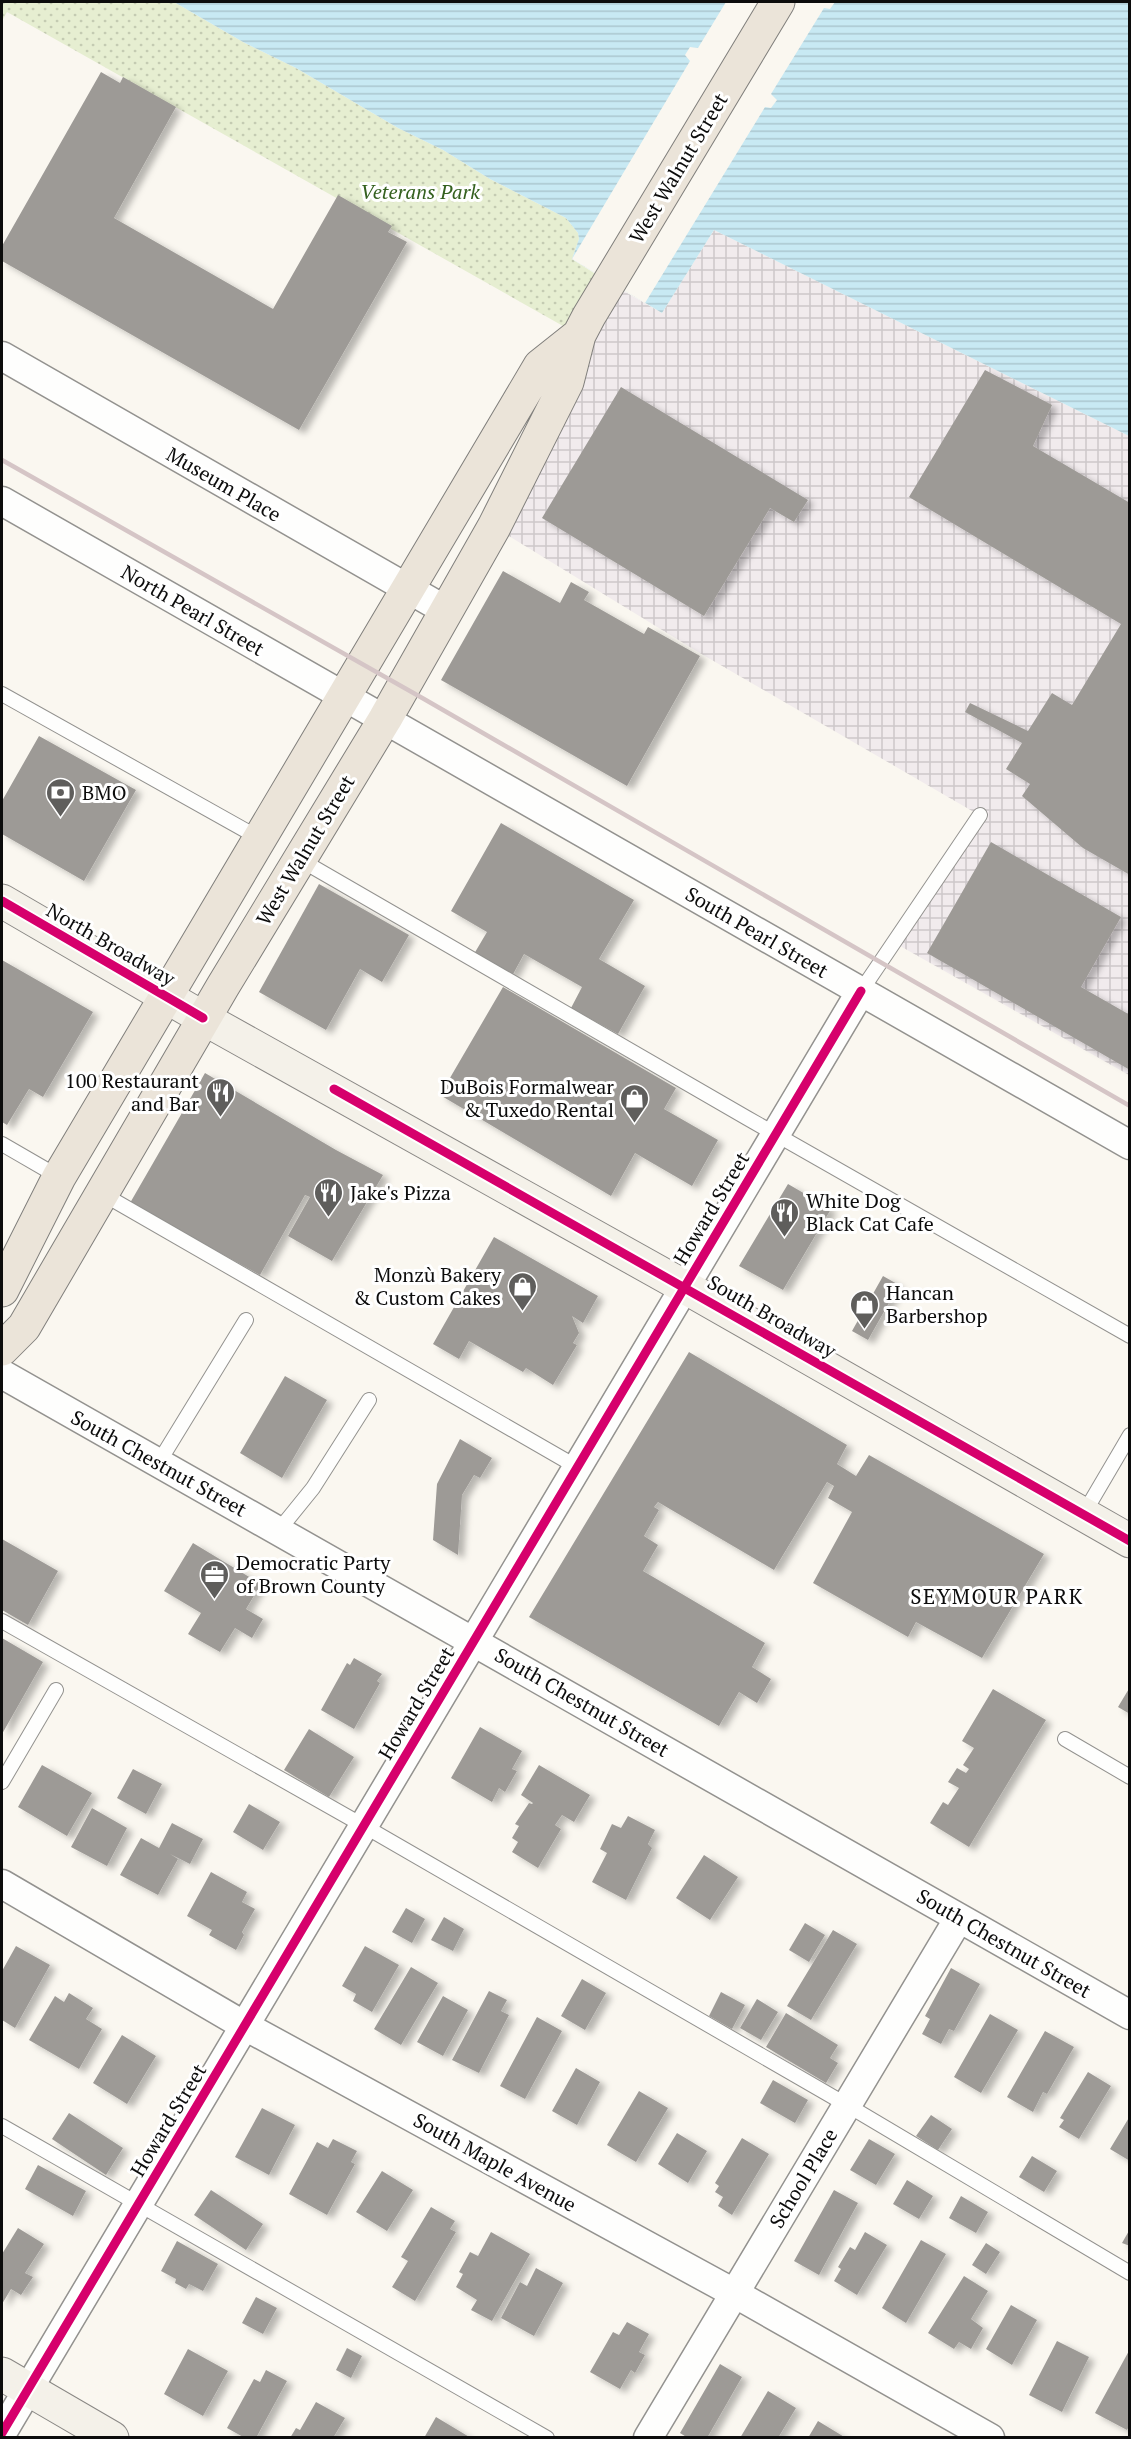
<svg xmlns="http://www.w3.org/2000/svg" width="1131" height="2439" viewBox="0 0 1131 2439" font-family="'PT Serif',serif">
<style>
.industrial{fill:url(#industrial-grid)}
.park{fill:url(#park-dots)}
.water{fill:url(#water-rules)}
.pier{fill:#faf7f0}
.building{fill:#9d9a96;filter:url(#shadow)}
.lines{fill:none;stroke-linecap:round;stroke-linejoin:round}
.lane-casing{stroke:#93928f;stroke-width:16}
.street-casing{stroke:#93928f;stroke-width:31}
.secondary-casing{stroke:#8a8885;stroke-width:35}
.primary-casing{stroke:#807f7c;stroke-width:35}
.lane{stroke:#fefefd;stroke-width:14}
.street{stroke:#fefefd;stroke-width:28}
.secondary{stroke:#f4f1e9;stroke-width:33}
.primary{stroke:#ebe4d9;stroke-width:33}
.rail{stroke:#d5c5c6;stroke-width:4.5}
.cycleway-casing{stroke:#fff;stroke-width:13}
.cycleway{stroke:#d6006c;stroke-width:9}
.labels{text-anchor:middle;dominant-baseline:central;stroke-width:6;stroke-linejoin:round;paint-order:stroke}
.street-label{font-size:20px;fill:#0c0c0c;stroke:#fff}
.park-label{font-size:20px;font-style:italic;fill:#35611f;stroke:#fff}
.poi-label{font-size:20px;fill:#0c0c0c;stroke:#fff;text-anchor:start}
.neighbourhood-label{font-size:21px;letter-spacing:1.5px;fill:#0c0c0c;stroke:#fff}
</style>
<defs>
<pattern id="industrial-grid" width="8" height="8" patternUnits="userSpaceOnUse" patternTransform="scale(1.5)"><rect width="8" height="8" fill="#f1ebed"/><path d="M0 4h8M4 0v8" fill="none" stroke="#cdc8ca"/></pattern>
<pattern id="park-dots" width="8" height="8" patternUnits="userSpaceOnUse" patternTransform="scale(1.5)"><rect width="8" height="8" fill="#e6eed1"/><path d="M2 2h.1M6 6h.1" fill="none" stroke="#c4cbb2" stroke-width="1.8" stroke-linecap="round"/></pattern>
<pattern id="water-rules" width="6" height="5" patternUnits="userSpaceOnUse" patternTransform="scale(1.5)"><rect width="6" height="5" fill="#c8e9f3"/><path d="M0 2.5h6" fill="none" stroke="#abc7cf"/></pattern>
<filter id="shadow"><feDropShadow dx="6" dy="4" stdDeviation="3" flood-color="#0004"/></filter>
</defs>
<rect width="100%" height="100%" fill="#faf7f0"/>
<path class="industrial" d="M714,230L1129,436V1075L893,942L979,815L698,652L494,527L608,282L662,313Z"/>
<path class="park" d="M2,2H174L243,42L296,68L398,128L443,150L490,179L566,218L578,233L579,239L572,259L608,282L579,335L7,12L2,21Z"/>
<path class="water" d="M174,2H1129V436L714,230L662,313L572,259L579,239L578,233L566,218L490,179L443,150L398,128L296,68L243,42Z"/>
<path class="pier" d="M726,2H835L830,9L824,8L771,94L777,100L771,108L765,107L645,303L572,259L690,61L685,55L690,47L698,48Z"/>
<path class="building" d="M101,72L120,83L123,77L176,107L114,218L273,309L338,195L392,226L388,232L407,242L299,430L2,261V246Z
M985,370L1052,405L1033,446L1130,503V875L1083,848L1022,796L1030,784L1006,769L1022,743L965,712L970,703L1028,731L1052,693L1072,705L1121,624L909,497Z
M621,387L808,500L794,522L770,508L704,616L542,518Z
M503,571L560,603L571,582L589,592L584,600L644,634L648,627L700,656L627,786L441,680Z
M39,736L136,790L84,881L2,834V801Z
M501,823L634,900L599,959L645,986L618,1034L571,1008L582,987L524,954L512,976L474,954L487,932L451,911Z
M991,842L1121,917L1081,987L1130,1015V1070L927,953Z
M319,884L409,935L382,982L360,969L326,1030L259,992Z
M2,960L93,1012L43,1097L29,1089L7,1125L2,1122Z
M503,987L676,1088L664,1109L718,1140L692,1186L635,1153L611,1196L440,1095Z
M205,1073L336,1150L383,1175L332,1261L288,1236L310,1197L305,1195L260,1275L130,1203Z
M788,1184L831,1209L783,1290L739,1266Z
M494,1237L598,1296L583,1323L572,1316L579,1333L573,1343L577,1345L553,1385L526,1368L523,1372L469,1341L459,1359L433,1344Z
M883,1276L899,1285L868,1340L852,1331Z
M689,1352L847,1445L837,1464L856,1476L869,1455L1044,1554L982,1658L916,1622L908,1637L813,1583L852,1512L828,1498L834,1486L827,1482L774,1570L658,1502L654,1507L659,1510L644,1536L658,1545L643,1571L765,1643L752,1667L771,1679L757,1703L739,1692L719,1726L529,1617Z
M285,1376L327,1400L282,1478L240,1453Z
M460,1439L492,1458L480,1478L474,1475L462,1495L458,1555L433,1540L437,1484Z
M2,1539L58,1571L28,1625L2,1610Z
M193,1543L261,1584L246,1609L263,1619L252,1638L235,1628L220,1652L188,1634L201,1613L164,1591Z
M2,1638L43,1662L2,1734Z
M354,1658L382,1674L377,1681L380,1683L354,1729L321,1710L347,1663L350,1665Z
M1130,1687V1714L1118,1707Z
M993,1689L1046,1720L969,1847L930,1823L943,1802L948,1805L959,1788L948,1782L957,1768L966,1773L969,1769L963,1765L974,1748L962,1741Z
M480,1727L522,1751L512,1769L517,1771L505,1792L499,1788L492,1802L451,1778Z
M309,1729L354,1757L329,1797L284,1770Z
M42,1765L92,1793L67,1836L18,1807Z
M539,1765L590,1795L574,1822L562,1815L555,1825L561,1829L538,1868L512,1852L518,1842L512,1838L519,1826L515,1824L529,1803L532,1804L533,1803L521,1795Z
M133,1769L162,1784L146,1814L117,1798Z
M249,1804L280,1822L263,1850L233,1832Z
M92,1808L127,1828L107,1866L71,1847Z
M628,1816L655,1830L648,1844L652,1848L626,1900L592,1882L607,1853L600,1849L612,1824L621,1828Z
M172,1823L203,1839L190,1864L170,1854L178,1859L158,1895L120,1875L141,1838L159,1848Z
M704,1855L738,1877L710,1920L676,1898Z
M211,1872L247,1892L242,1902L255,1909L242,1932L244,1935L236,1950L209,1935L212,1930L187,1916Z
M406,1908L425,1919L412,1943L392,1932Z
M444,1917L464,1929L453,1951L431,1940Z
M805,1923L825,1935L809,1962L789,1950Z
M833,1930L857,1944L811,2020L787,2006Z
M16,1946L50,1965L15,2028L2,2020V1971Z
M365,1946L399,1965L372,2012L353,2001L356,1994L342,1986Z
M411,1967L438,1983L401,2045L374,2029Z
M951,1968L980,1984L954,2031L949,2029L941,2044L922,2034L930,2019L925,2016Z
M582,1979L606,1993L585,2030L561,2016Z
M489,1991L507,2000L501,2011L509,2015L479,2073L452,2060Z
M721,1992L745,2005L732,2029L709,2016Z
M69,1993L93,2008L86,2019L102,2029L79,2069L29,2040L55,1996L64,2002Z
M443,1996L468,2010L443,2056L417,2042Z
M757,1999L778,2012L761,2040L740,2028Z
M786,2013L838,2045L830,2058L838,2063L826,2083L766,2047Z
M990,2014L1018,2030L981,2093L954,2077Z
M537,2017L562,2031L525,2099L500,2086Z
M1045,2031L1074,2047L1047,2094L1043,2092L1033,2112L1007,2097Z
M122,2035L156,2056L127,2104L93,2083Z
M576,2068L600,2082L577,2125L552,2111Z
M1088,2072L1111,2086L1079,2139L1059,2127L1064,2120L1060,2118Z
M773,2080L808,2100L795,2123L760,2103Z
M639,2091L668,2108L636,2162L607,2145Z
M262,2108L295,2125L269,2175L235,2157Z
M69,2113L123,2148L106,2175L52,2139Z
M931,2115L952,2129L938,2150L916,2136Z
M1130,2116V2161L1110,2149Z
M677,2133L707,2151L688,2183L658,2164Z
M742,2138L769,2154L732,2215L718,2206L723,2197L715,2192L719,2186L715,2183Z
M333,2139L357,2151L351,2162L355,2164L327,2215L289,2194L317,2142L328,2148Z
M869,2139L895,2154L876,2185L850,2170Z
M1032,2156L1057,2171L1044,2192L1019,2177Z
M38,2165L86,2191L73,2216L25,2189Z
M382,2171L413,2190L387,2231L356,2212Z
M907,2180L933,2196L919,2219L893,2204Z
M211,2190L263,2224L246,2250L194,2215Z
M834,2190L858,2203L819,2275L794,2261Z
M961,2196L988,2212L976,2233L949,2218Z
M431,2207L455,2221L450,2229L456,2232L415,2301L392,2287L408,2261L401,2257Z
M18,2228L44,2244L25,2273L33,2277L21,2295L11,2289L2,2304V2254Z
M1130,2229V2246L1122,2243Z
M491,2232L530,2254L492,2321L471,2310L477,2300L456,2287L463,2274L459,2272L470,2252L478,2256Z
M865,2232L887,2245L857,2295L834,2281L841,2269L838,2267L850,2247L855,2250Z
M921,2240L946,2254L906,2323L882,2308Z
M177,2241L218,2264L203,2291L189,2284L186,2289L175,2283L176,2279L161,2271Z
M986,2243L1000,2252L986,2274L972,2265Z
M536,2268L563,2283L534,2336L501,2318L520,2282L527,2286Z
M964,2276L988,2291L971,2319L983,2328L971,2349L959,2342L954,2349L928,2333Z
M256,2297L277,2308L263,2334L242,2323Z
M1011,2305L1037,2320L1012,2365L986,2349Z
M627,2322L649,2334L639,2352L645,2355L635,2373L631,2370L620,2389L590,2372L613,2332L619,2335Z
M1057,2341L1089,2357L1062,2412L1029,2395Z
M347,2348L362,2356L351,2378L336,2370Z
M188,2349L228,2371L203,2416L164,2394Z
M1130,2349V2424L1127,2430L1095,2413Z
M720,2364L742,2377L707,2438H688L680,2433Z
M266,2370L287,2381L256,2438H245L227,2428L254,2379L260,2382Z
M768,2391L796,2408L778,2438H740Z
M316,2402L345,2418L333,2438H290L296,2428L300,2430Z
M436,2417L471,2438H424Z
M818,2421L846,2438H808Z"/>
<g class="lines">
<defs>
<path id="lane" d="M2,694L259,838
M299,859L747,1118L1130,1336
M861,991L980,815
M2,1144L59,1177
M101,1193L577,1467
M159,1462L246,1320
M1083,1515L1130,1435
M279,1530L313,1488L369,1400
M2,1621L364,1826L847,2105L1130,2273
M1065,1739L1130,1777
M2,1782L56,1690
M2,2126L547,2438"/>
<path id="street" d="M2,356L447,611
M2,501L1130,1145
M2,1374L1130,2015
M2,1884L245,2026L734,2293L990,2438
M2,2433L861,991
M648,2438L959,1918"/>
<path id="secondary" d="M2,901L203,1018L685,1287L1130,1541
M2,2374L112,2438"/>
<path id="primary" d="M2,1290L59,1177L540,366L579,335
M2,1349L24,1327L223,986L385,719L494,527L567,382L579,335L589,316L778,2"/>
</defs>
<use href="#lane" class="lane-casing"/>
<use href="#street" class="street-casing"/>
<use href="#secondary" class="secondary-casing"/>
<use href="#primary" class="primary-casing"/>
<use href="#lane" class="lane"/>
<use href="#street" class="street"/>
<use href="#secondary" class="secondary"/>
<use href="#primary" class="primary"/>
<path class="rail" d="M2,460L424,699L1130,1106"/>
<defs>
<path id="cycleway" d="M2,901L203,1018
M334,1089L1130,1541
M2,2433L861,991"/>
</defs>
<use href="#cycleway" class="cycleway-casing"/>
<use href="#cycleway" class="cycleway"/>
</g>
<defs>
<symbol id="bank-pin" viewBox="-11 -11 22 30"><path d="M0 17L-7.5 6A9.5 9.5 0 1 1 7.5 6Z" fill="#5f5e5c" stroke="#fff"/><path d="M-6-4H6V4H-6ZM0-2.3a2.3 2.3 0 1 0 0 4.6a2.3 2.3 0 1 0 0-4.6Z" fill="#fff"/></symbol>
<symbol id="restaurant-pin" viewBox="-11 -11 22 30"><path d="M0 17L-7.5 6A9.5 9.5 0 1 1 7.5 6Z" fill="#5f5e5c" stroke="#fff"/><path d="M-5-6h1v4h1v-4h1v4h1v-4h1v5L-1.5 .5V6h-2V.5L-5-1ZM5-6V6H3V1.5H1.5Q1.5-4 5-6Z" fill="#fff"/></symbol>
<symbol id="shop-pin" viewBox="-11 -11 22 30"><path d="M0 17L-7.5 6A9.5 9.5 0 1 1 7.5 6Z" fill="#5f5e5c" stroke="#fff"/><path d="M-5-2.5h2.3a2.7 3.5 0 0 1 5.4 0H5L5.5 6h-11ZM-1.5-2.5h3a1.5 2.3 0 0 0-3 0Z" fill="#fff"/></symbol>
<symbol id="office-pin" viewBox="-11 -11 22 30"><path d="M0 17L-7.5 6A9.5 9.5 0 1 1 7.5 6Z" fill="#5f5e5c" stroke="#fff"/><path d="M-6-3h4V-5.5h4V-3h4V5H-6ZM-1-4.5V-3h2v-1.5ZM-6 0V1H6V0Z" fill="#fff"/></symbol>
</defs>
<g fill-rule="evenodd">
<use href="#bank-pin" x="44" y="776" width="33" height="45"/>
<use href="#restaurant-pin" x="204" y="1076" width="33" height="45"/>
<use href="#shop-pin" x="618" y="1082" width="33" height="45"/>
<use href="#restaurant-pin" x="312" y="1176" width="33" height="45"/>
<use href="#restaurant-pin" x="768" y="1196" width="33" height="45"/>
<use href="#shop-pin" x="506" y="1270" width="33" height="45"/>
<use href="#shop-pin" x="848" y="1288" width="33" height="45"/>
<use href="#office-pin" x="198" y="1558" width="33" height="45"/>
</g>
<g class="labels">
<g class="street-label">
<text transform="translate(678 168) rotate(-59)">West Walnut Street</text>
<text transform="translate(224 484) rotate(30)">Museum Place</text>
<text transform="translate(193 610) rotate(30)">North Pearl Street</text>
<text transform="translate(305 850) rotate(-59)">West Walnut Street</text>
<text transform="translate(757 932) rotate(30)">South Pearl Street</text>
<text transform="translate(111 944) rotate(30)">North Broadway</text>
<text transform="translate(711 1208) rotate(-59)">Howard Street</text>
<text transform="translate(772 1316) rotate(30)">South Broadway</text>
<text transform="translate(159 1463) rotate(29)">South Chestnut Street</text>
<text transform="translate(582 1702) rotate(30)">South Chestnut Street</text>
<text transform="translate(416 1703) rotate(-59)">Howard Street</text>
<text transform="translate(1004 1943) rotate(30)">South Chestnut Street</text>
<text transform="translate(168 2120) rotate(-59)">Howard Street</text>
<text transform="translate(495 2162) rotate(29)">South Maple Avenue</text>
<text transform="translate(803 2178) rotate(-59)">School Place</text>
</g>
<g class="park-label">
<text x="420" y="191">Veterans Park</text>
</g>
<g class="poi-label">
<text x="82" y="792">BMO</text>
<text x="199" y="1080" text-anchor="end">100 Restaurant<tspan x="199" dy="23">and Bar</tspan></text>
<text x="614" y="1086" text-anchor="end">DuBois Formalwear<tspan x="614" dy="23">&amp; Tuxedo Rental</tspan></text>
<text x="350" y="1192">Jake's Pizza</text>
<text x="806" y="1200">White Dog<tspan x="806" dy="23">Black Cat Cafe</tspan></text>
<text x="501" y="1274" text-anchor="end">Monzù Bakery<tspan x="501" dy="23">&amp; Custom Cakes</tspan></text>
<text x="886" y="1292">Hancan<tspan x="886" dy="23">Barbershop</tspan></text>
<text x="236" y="1562">Democratic Party<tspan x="236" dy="23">of Brown County</tspan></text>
</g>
<g class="neighbourhood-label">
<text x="997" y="1596">SEYMOUR PARK</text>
</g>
</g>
<rect width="1131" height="2439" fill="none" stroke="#0c0c0c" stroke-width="6"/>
</svg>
